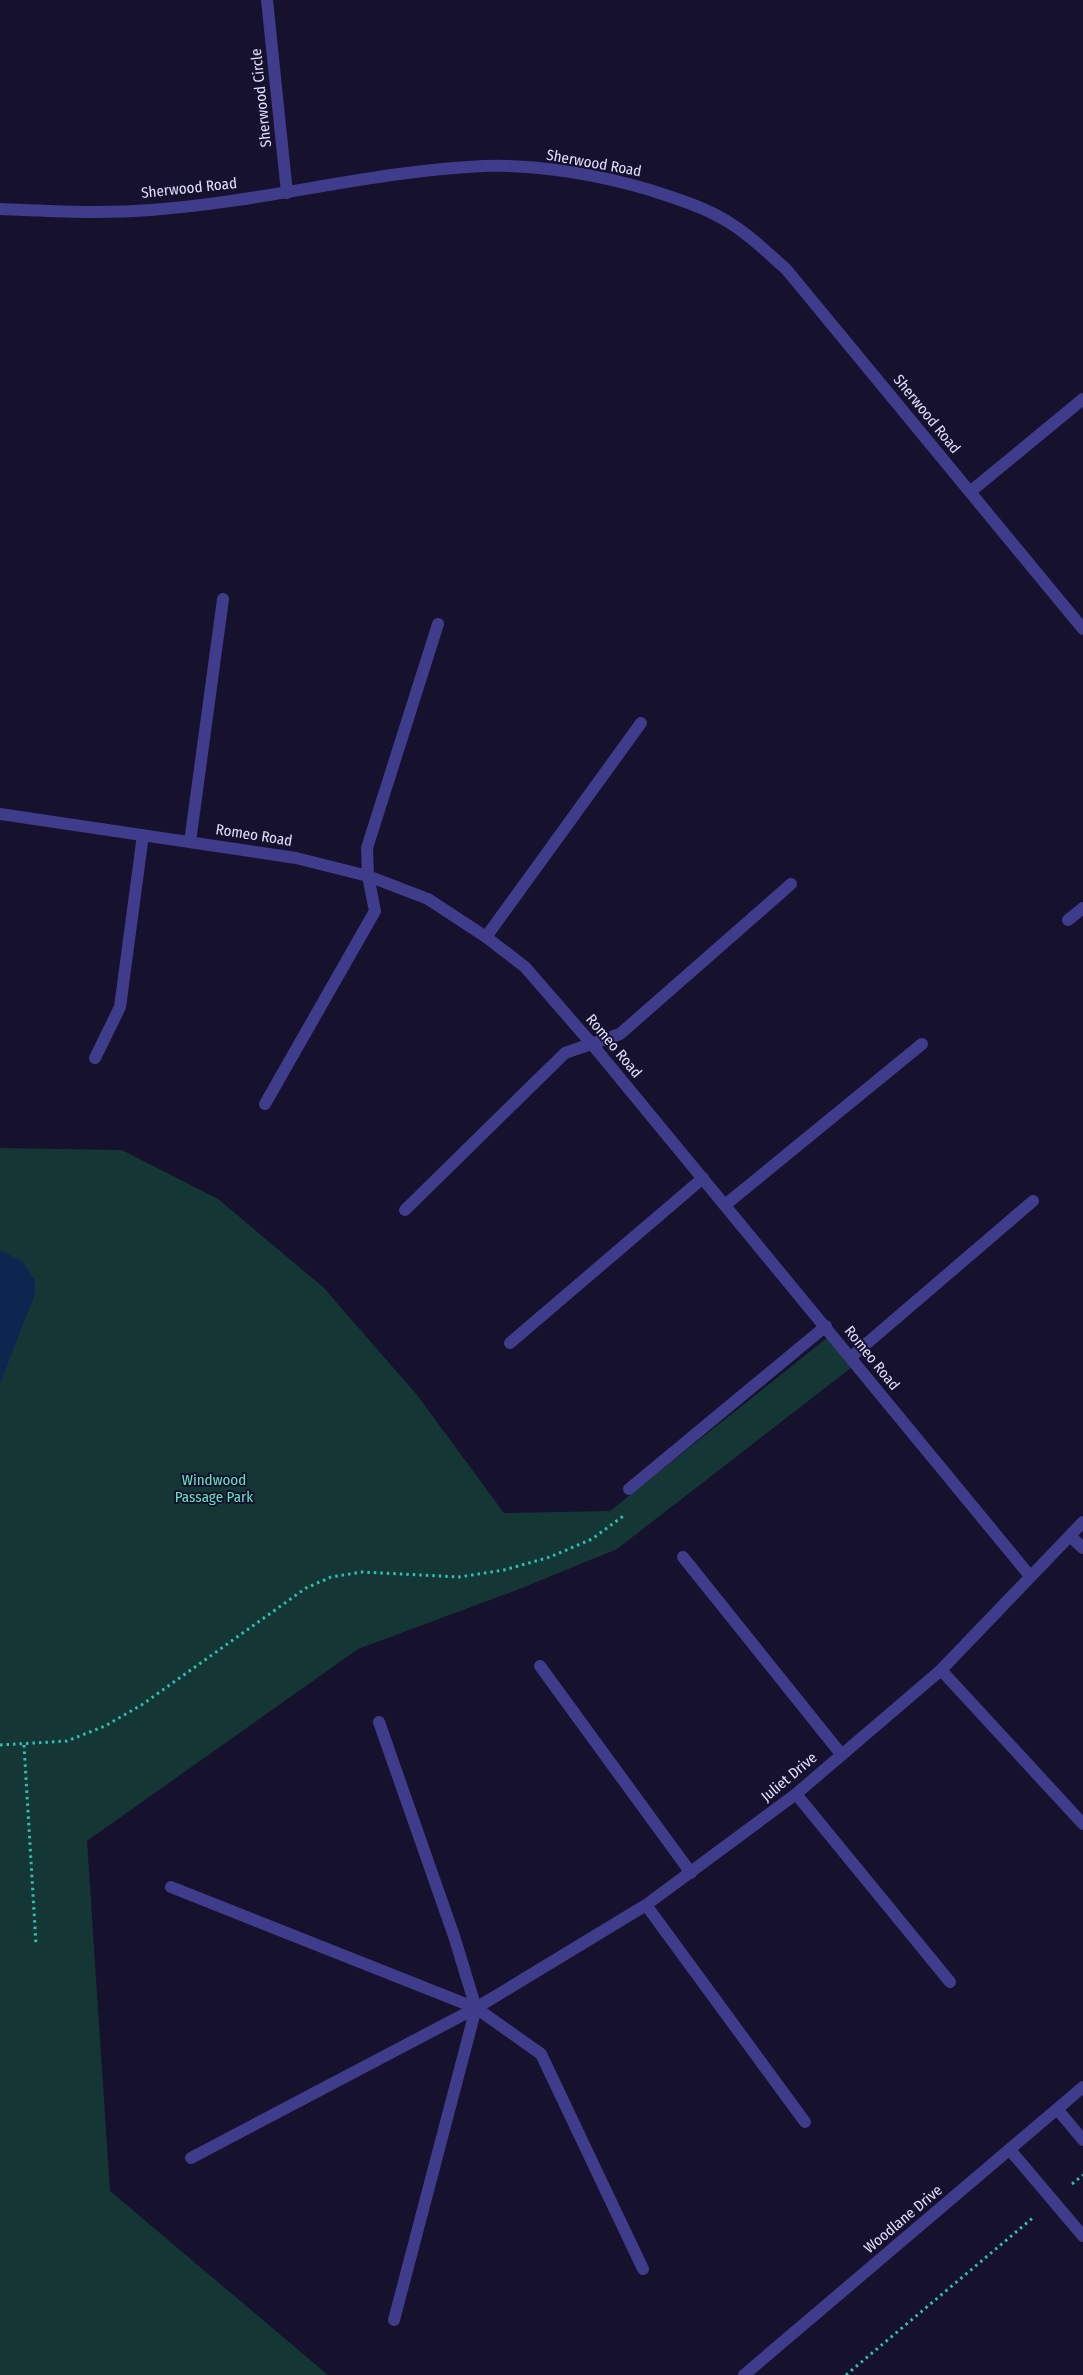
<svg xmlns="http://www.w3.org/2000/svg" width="1083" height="2375" viewBox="0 0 1083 2375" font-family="'Fira Sans Condensed',sans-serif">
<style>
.green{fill:#143735}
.water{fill:#0d2650}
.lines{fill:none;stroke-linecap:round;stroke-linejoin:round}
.path{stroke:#30bfb5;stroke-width:3;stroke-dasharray:2.5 4;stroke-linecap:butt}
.minor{stroke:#3f3c8b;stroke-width:12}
.labels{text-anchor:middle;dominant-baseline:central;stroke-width:4;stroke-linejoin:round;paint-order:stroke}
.street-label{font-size:15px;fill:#e0ddff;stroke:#16112c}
.park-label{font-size:15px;fill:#66e2c2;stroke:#16112c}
</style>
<rect width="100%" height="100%" fill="#16112c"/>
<path class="green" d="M0,1148L122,1150L218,1199L323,1287L417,1395L504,1513L610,1511L832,1334L856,1364L617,1549L522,1588L358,1649L87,1841L110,2191L328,2375H0Z"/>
<path class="water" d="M0,1250L23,1262L35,1280V1294L0,1384Z"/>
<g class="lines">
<path class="path" d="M0,1745L67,1741L105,1726L143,1704L306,1588L331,1577L362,1572L459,1577L504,1570L550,1557L592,1539L626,1514
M24,1745L36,1944
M1072,2184L1083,2175
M846,2375L1035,2216"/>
<path class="minor" d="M267,0L287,193
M0,209C50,211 101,214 151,210C263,202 372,171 484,166C536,164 600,175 650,190C678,199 711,209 736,227C754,239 770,255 786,269L1083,629
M970,492L1083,399
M0,814L296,858L368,876L428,899L486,937L525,967L591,1043L1030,1576
M190,842L223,599
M1068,920L1083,908
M486,937L641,723
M95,1058L120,1007L143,835
M265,1104L375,911L368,876L367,848L438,624
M725,1205L922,1044
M405,1210L565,1053L620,1034L791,884
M510,1343L703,1178
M851,1357L1033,1201
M629,1489L826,1326
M1070,1536L1083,1548
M683,1557L841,1754
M540,1666L691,1873
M941,1670L1083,1824
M379,1722L454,1936L476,2008L541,2054L643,2269
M796,1794L950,1982
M171,1887L476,2008L394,2320
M646,1905L805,2122
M1057,2109L1083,2140
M1010,2150L1083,2236
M191,2158L476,2008L646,1905L796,1794L941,1670L1083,1522
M744,2375L1083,2087"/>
</g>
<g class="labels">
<g class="street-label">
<text transform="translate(261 98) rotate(-96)">Sherwood Circle</text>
<text transform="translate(594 163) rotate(10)">Sherwood Road</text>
<text transform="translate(189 188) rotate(-6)">Sherwood Road</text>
<text transform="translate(927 414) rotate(51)">Sherwood Road</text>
<text transform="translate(254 835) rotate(9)">Romeo Road</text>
<text transform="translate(614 1046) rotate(50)">Romeo Road</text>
<text transform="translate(872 1358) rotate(51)">Romeo Road</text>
<text transform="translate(789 1777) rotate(-40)">Juliet Drive</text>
<text transform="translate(903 2219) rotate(-40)">Woodlane Drive</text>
</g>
<g class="park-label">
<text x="214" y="1480">Windwood<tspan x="214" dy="17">Passage Park</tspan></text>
</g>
</g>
</svg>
